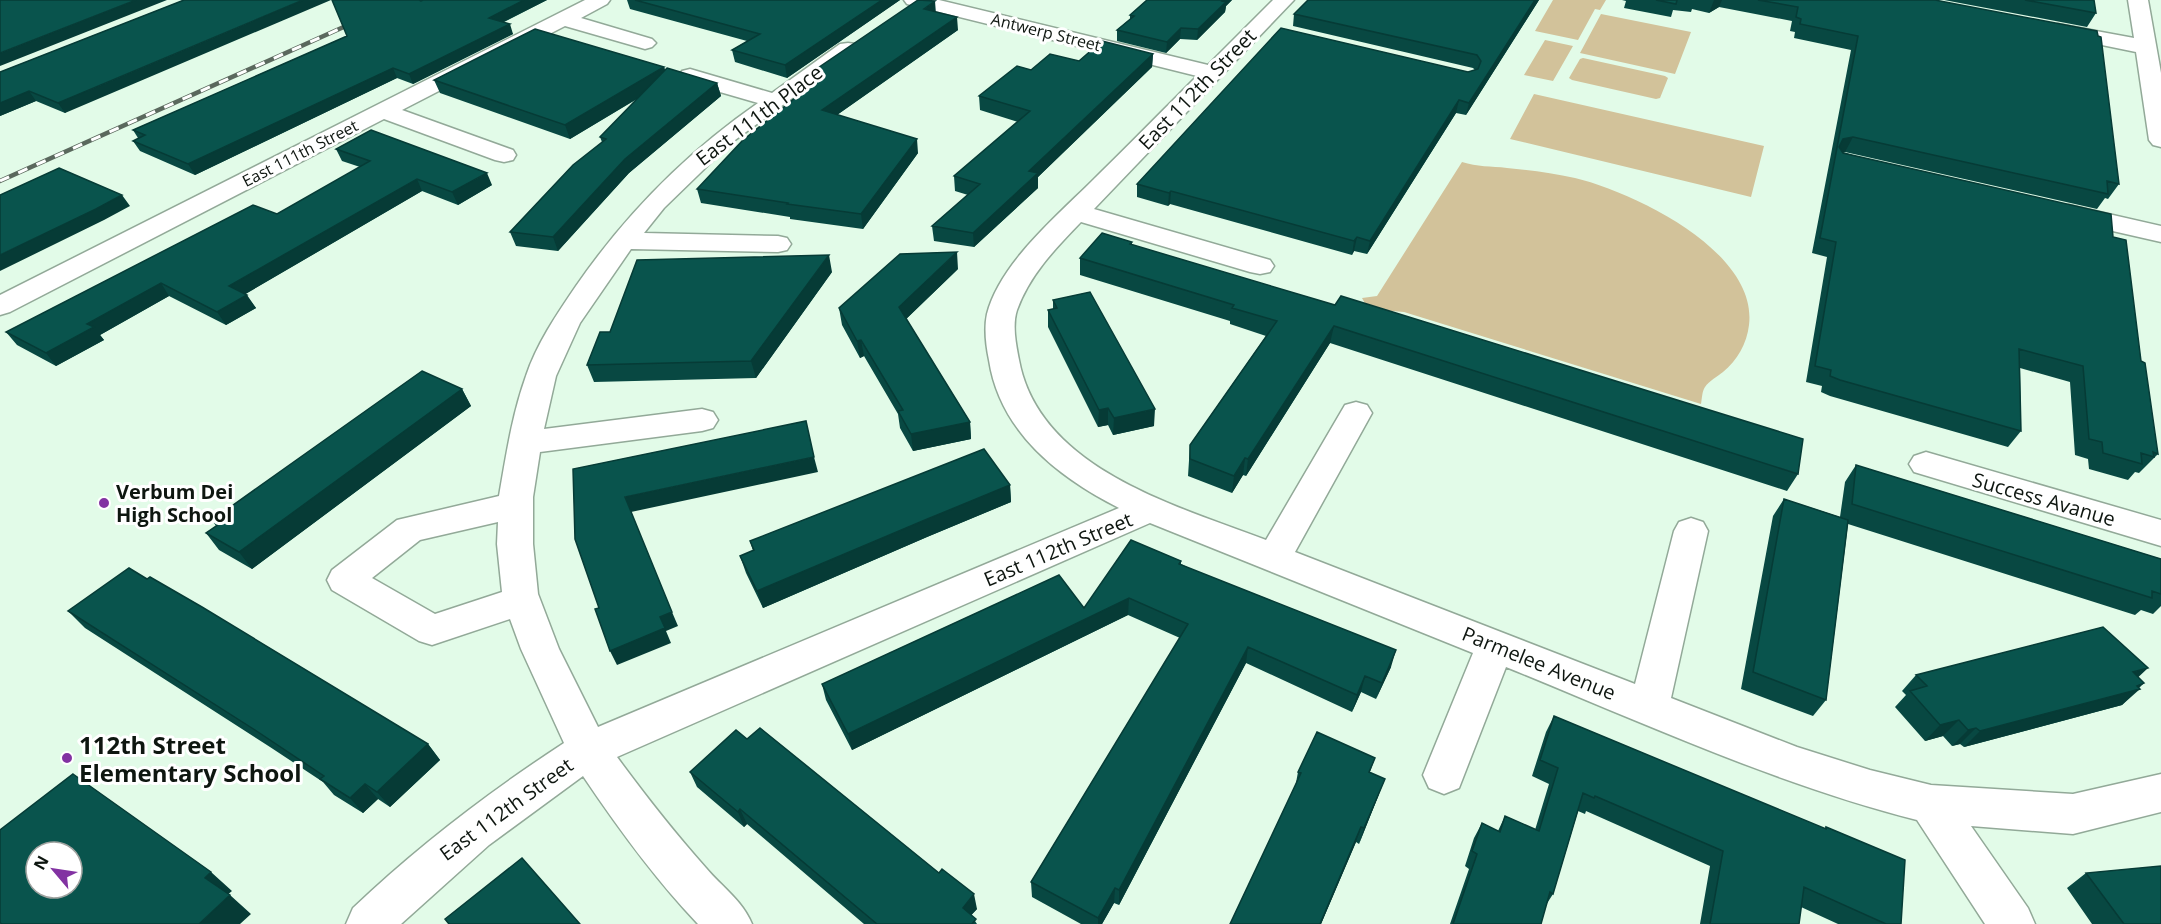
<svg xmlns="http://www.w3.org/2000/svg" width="2161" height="924" viewBox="0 0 2161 924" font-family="'Open Sans',sans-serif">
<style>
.green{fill:#d2c29a}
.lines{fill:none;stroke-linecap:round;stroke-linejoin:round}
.minor-casing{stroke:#92a998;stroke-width:3}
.minor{fill:#fff;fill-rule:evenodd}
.rail-casing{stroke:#5a685d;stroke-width:4.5}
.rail{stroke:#fff;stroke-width:3;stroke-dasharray:10;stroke-linecap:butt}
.wall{fill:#084842}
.shaded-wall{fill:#063b36}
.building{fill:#09544d;stroke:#063b36;stroke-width:1.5;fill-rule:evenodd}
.poi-dot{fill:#8232a2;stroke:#fff;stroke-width:2}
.labels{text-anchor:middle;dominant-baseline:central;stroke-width:6;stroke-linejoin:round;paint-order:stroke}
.far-street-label{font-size:16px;fill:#0e1610;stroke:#fff}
.street-label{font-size:20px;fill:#0e1610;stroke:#fff}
.poi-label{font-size:20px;font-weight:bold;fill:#0e1610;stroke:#fff;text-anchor:start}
.near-poi-label{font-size:24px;font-weight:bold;fill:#0e1610;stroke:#fff;text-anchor:start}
</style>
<rect width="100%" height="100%" fill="#e2fbe8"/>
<path class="green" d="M1553,0H1606L1600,10L1595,9L1578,40L1535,31Z
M1601,14L1691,32L1675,74L1580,53Z
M1545,40L1573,46L1553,81L1524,75Z
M1583,58L1665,76L1668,78L1660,98L1656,99L1572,80L1569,78L1580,59Z
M1534,94L1764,146L1751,197L1510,139Z
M1462,162C1477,167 1491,166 1507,168C1530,170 1553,173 1575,178C1633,192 1758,251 1749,325C1747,343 1737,361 1723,372C1718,376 1709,381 1705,387C1702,391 1702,399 1701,404L1404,312L1368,309L1362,298L1377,296Z"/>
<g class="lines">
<defs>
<path id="minor" d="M585,0H610L607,4L581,18L652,39L656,43L652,47L645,49L565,26L402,110L513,150L516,155L513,160L504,162L495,160L384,119L10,312L0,315V295Z
M904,0H939L1208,65L1273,0H1294L1094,209L1270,260L1274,266L1270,272L1260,274L1250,272L1081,222C1056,248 1030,274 1017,310C1012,325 1016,345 1019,360C1039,469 1177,506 1266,540L1345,405L1356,402L1367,405L1372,413L1295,552L1635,684L1674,531L1679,522L1691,518L1703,522L1708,531L1671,698L1797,747L1870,770L1931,785L2073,794L2161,774V812L2073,834L1971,826L2028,908L2035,924H1985L1917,820C1776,784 1641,722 1506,667L1459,788L1444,794L1429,788L1423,775L1473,653L1150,523L617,757C645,795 674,832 706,868C722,887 742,900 752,924H698C655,879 618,828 583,776L489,845L401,924H346L353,908C418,846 489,792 564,743L521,649L510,619L432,645L419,641L332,590L327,580L332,570L397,520L499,496C506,456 512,415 526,376C537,343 557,314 576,286C626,214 686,153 758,103L682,81L679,76L682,71L690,69L772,93L840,44L848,43L856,44L859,49L731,143L664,208L644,233L778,236L787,238L791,244L787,250L778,252L631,249L580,323L556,376L544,429L702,409L713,412L718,420L713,428L702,431L540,452L533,497V544L538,594L559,649L598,727L1119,508C1058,477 1000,432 989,360C986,346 984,328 987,314C1000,263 1058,215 1094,179C1129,145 1163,110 1197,76L907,4ZM498,522L497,544L502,592L435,614L372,578L420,540Z
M2128,0H2148L2161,73V147L2153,145L2149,140L2136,52L2058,36L2051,34L2048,30L2051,26L2058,24L2134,38Z
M2069,205L2161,226V242L2060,219L2056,213L2060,207Z
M1926,452L2161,520V546L1914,472L1909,464L1914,456Z"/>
</defs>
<use href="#minor" class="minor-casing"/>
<use href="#minor" class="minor"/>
<defs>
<path id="rail" d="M0,181L357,21"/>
</defs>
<use href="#rail" class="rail-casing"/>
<use href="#rail" class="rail"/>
</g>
<path class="wall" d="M184,0L65,113L36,101L0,116V72Z
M547,0L504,22L513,34L413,84L397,78L195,175L140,151L133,141L138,138L133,130L347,36L421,1Z
M627,0H900L787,78L735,62L732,50L747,41L630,9Z
M1147,0H1232L1226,6L1225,12L1197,40L1180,39L1166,53L1117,41V30L1130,19V15Z
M1539,0L1466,115L1456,113L1367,254L1354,251L1352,255L1170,204L1168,206L1137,197V184L1475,70L1473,68L1293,26L1294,14Z
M1622,0H1935L2119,184L2108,199L2105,198L2097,209L1845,152H1843L2113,237L2141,361L2158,454L2139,473L2135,472L2128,480L2089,469L2088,459L2075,455L2070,382L2020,368L2021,431L2008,447L1830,396L1821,392L1822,386L1806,382L1827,257L1812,253L1851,50L1794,38L1795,32L1790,31L1792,21L1719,7L1709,13L1692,9L1691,12L1673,10L1671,17L1624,8L1626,1Z
M1944,0H2094L2096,13L2087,27Z
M936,12L958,30L837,115L918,153L863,229L790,219V217L701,203L697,189L813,83L812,72Z
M1153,54L1152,67L1038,177V188L974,247L934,241L932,226L968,195L955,191L954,176L1018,122L980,110L979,96L1031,70L1079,61Z
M664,67L665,70L717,83L721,96L629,173L558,251L516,246L510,232L602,142L600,137L637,99L570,139L440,93L434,80Z
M336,149L492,185L458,205L422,191L245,294L256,308L226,325L169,296L100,335L104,340L56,366L17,345L6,332L277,214L360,167L342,161Z
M1132,242V245L1798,474L1787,491L1330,343L1246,476L1243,475L1232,493L1188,476L1190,445L1266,336L1230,324V321L1080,275V258Z
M958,269L906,319L970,422L971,439L913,451L900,428L898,414L864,356L860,358L842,325L839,308Z
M832,272L756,378L594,382L587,365L610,332Z
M1053,300L1154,426L1113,435L1108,425L1098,427L1048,327V310L1053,309Z
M462,389L471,406L252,569L219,550L206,533L216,526L212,520Z
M1856,465L2161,559V606L2153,614L2141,610L2135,615L1848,524L1826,700L1813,716L1741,689L1773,516L1784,499L1840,517L1845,482Z
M1010,485L1011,502L927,537L763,608L746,573L740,556L753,551L750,541Z
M1181,561V564L1391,667L1376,699L1361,692L1352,712L1246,663L1119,905L1114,903L1102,924H1081L1032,897L1031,882L1180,638L1128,615L852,750L826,700L822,684L1084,608Z
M68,611L428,744L440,760L390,807L378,799L363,813L334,795L323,782L270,747L85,628Z
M1916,675L2138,677L2144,683L2122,705L1964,747L1960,744L1952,746L1943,736L1925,741L1895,707L1906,695L1902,691Z
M1554,716L1824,829L1826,827L1901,924H1838L1801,907L1799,924H1700L1710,866L1586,811L1585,814L1578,811L1553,894L1546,905L1541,924H1450L1469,869L1465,866L1474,838L1482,823L1498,831L1505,816L1535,830L1549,784L1532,776L1546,732Z
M747,739L977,909L971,915L977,924H864L747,824L744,827L697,787L690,772Z
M1375,758L1370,772L1379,794L1359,844L1356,842L1321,924H1230L1295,788L1298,772Z
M2086,873L2161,924H2092L2067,888Z"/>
<path class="shaded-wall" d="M136,0H167L0,66V53Z
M303,0H331L65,113L58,103Z
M524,0H547L493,27L489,18Z
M882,0H900L787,78L785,65Z
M1223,0H1232L1226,6L1225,12L1197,40L1198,29Z
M1535,0H1539L1466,115L1469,103Z
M1714,0H1722L1719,7L1709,13Z
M935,1L936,14L924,9Z
M957,17L958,30L824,124L822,110Z
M510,24L513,34L413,84L409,74Z
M1181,28L1180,39L1166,53L1167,42Z
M1153,54L1152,67L1038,177V188L974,247L973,233L1029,171Z
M664,67L668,80L570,139L565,125Z
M393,68L397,78L195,175L188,164Z
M717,83L721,96L629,173L558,251L553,237L625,159Z
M29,91L36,101L0,116V103Z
M1459,100L1456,113L1367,254L1370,241Z
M1853,137L1845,152L1836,154L1843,139Z
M917,139L918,153L863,229L861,214Z
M487,173L492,185L458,205L452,192Z
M417,179L422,191L237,299L229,286Z
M1171,191L1170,204L1168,206L1169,193Z
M122,195L130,206L104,220L0,271V255Z
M1357,237L1354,251L1352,255L1354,241Z
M957,252L958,269L901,324L899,307Z
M829,255L832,272L756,378L751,361Z
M161,283L169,296L100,335L104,340L56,366L46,353L87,324Z
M247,295L256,308L226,325L217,312Z
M1334,326L1330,343L1246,476L1248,459Z
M861,340L864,356L860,358L857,341Z
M462,389L471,406L252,569L239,552Z
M1108,408V425L1098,427L1099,410Z
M1155,409L1154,426L1113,435L1114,418Z
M970,422L971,439L913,451L911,434Z
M814,457L818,472L631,512L625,497Z
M1245,458L1243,475L1232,493L1234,476Z
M1010,485L1011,502L927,537L763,608L757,591L925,520Z
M1129,598L1128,615L852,750L848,734Z
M672,612L678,626L666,631L671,643L617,665L610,651L660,617Z
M1248,647L1246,663L1119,905V890Z
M1396,650L1391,667L1376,699L1382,683Z
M2148,668L2130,685L2133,672Z
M1365,676L1361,692L1352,712L1357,695Z
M2144,683L2136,690L2140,689L2122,705L1964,747L1980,731Z
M1959,720L1943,736L1925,741L1940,725Z
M1976,728L1960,744L1952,746L1968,730Z
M428,744L440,760L390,807L377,792Z
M1385,779L1359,844L1364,828Z
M365,784L378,799L363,813L350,798Z
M740,809L747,824L744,827L738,812Z
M1361,827L1356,842L1321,924H1320Z
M211,872L232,891L226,896L205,878Z
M1115,888L1114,903L1102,924H1098V918Z
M974,894L977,909L965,922L963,908Z
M230,895L251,914L240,924H199Z"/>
<path class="building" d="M0,0H136L0,53Z
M184,0H303L58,103L29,91L0,103V72Z
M332,0H419L421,1L423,0H524L489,18L510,24L409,74L393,68L188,164L133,141L145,135L133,130L347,36Z
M635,0H882L785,65L732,50L760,34Z
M918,0L935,1L924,9L957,17L822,110L917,139L861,214L787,204L788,203L697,189L742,141L823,75L812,72Z
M1147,0H1223L1222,1L1226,2L1198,29L1181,28L1167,42L1117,30L1134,16L1130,15Z
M1308,0H1535L1469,103L1459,100L1370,241L1357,237L1354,241L1171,191L1169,193L1137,184L1281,28L1468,72L1478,69L1481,61L1477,55L1294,14Z
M1656,0H1677L1676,4Z
M1758,0H1935L2097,31L2098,36L2101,37L2119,184L2107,181L2108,194L1853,137L1843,139L1839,147L1843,153L2111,214L2113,237L2126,240L2141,361L2145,363L2158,454L2153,452L2154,457L2141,453L2142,464L2103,453L2102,442L2089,439L2083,366L2019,349L2021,431L1840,380L1830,376L1831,370L1815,366L1836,242L1820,238L1858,36L1800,24L1801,19L1796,17L1798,7Z
M2025,0H2094L2096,13Z
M535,29L664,67L565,125L434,80Z
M1102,41L1153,54L1029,171L1038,173L973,233L932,226L980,184L954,176L1030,111L979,96L1017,66L1031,70L1050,54L1079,61Z
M667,68L717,83L625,159L553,237L510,232L573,165L606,139L600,137Z
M371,130L487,173L452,192L417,179L229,286L247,295L217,312L161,283L87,324L94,327L46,353L6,332L253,205L277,214L370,161L336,149Z
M59,168L122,195L96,209L0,255V195Z
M1102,233L1132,242L1130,244L1335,305L1341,296L1803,439L1798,474L1334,326L1248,459L1245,458L1234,476L1190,459V445L1277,321L1232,308L1234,305L1080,258Z
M957,252L899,307L970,422L911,434L898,411L903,410L861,340L857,341L839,308L900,254Z
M829,255L751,361L587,365L600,332H610L637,260Z
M1090,292L1155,409L1114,418L1108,408L1099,410L1048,310L1057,308L1053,300Z
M422,371L462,389L239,552L206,533L219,524L212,520Z
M806,421L814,457L625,497L672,612L660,617L665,628L610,651L595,609L599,608L575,539L573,469Z
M984,449L1010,485L925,520L757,591L740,556L754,550L750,541Z
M1856,465L2161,559V594L2152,591V598L1852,504Z
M1784,499L1848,520L1826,700L1753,672Z
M1131,540L1181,561L1179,564L1396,650L1382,683L1365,676L1357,695L1248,647L1119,890L1115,888L1098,918L1031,882L1188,624L1129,598L848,734L822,684L1059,575L1084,608Z
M129,568L147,579L150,577L202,607L428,744L377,792L365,784L350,798L320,779L324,776L255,730L68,611Z
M2103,627L2148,668L2133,672L2144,683L2137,686L2140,689L1980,731L1976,728L1968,730L1959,720L1940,725L1910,691L1927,686L1916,675Z
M1554,716L1826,829V827L1905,860L1901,924H1886L1804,887L1799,924H1710L1723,851L1595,796L1594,798L1583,793L1553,894L1550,892L1541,924H1453L1477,854L1472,851L1482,823L1500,832L1505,816L1539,831L1558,768L1540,760Z
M760,728L939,873L942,869L974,894L963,908L976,919L972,924H877L740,809L738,812L690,772L736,730L747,739Z
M1317,732L1375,758L1369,772L1385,779L1364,828L1361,827L1320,924H1230L1301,773L1298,772Z
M73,774L211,872L205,878L230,895L199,924H2L0,923V830ZM36,852H72V888H36Z
M522,858L580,924H449L445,919Z
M2161,866V924H2124L2086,873Z"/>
<g class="poi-dot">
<circle cx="104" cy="503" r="6"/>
<circle cx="67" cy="758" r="6"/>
</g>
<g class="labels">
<g class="far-street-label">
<text transform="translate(1046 32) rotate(14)">Antwerp Street</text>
<text transform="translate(300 153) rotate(-27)">East 111th Street</text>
</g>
<g class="street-label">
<text transform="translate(1197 89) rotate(-46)">East 112th Street</text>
<text transform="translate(759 115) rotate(-37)">East 111th Place</text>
<text transform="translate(2044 499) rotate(16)">Success Avanue</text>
<text transform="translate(1058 549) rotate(-23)">East 112th Street</text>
<text transform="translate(1539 663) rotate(22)">Parmelee Avenue</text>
<text transform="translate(506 809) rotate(-36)">East 112th Street</text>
</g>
<g class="poi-label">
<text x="116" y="491">Verbum Dei<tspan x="116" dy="23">High School</tspan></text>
</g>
<g class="near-poi-label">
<text x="79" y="744">112th Street<tspan x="79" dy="28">Elementary School</tspan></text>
</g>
</g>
<g transform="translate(54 870) rotate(299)"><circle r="28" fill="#ffffff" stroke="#9fa29f" stroke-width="1.5"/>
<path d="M0-4.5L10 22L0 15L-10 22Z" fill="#8232a2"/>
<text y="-9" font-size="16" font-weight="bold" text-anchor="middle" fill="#0e1610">N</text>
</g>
</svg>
